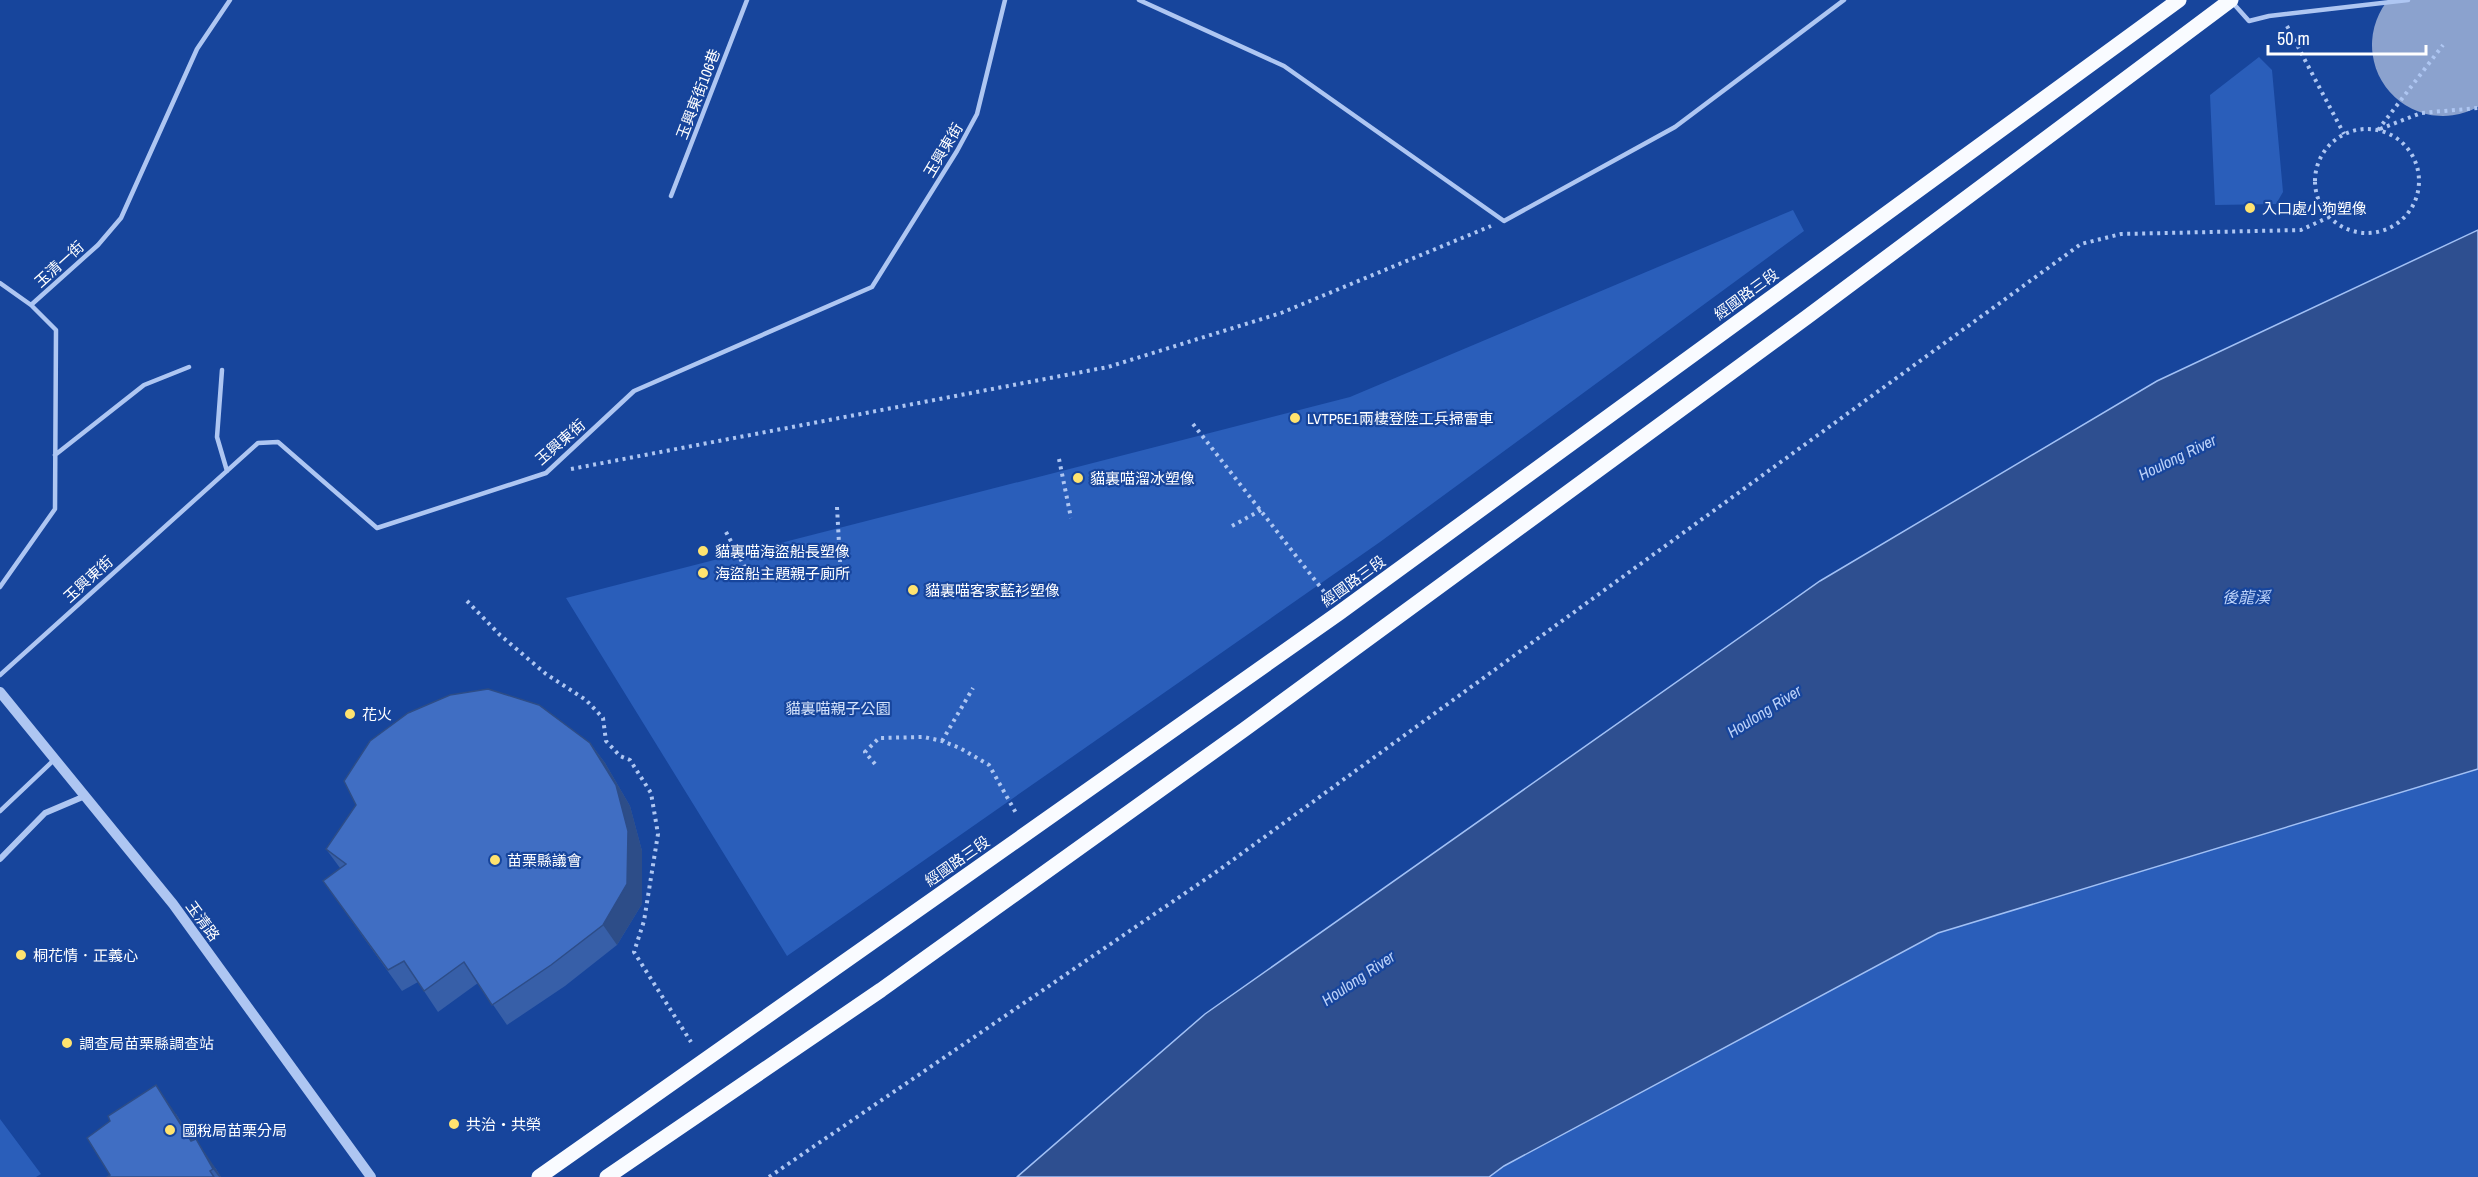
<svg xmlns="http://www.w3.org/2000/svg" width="2478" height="1177" viewBox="0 0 2478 1177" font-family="'Archivo Narrow','Noto Sans TC',sans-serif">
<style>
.green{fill:#2a5eba}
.water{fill:#2e4f90;stroke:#a1c0f5;stroke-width:1.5}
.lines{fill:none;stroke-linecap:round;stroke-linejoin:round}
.runway{stroke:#8ba2ce;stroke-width:142}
.path{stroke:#aec6f2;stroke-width:4;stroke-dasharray:3 4.5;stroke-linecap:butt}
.service{stroke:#aec6f2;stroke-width:4.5}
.minor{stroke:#aec6f2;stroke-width:6}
.tertiary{stroke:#aec6f2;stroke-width:10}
.primary{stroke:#f9fbff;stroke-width:15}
.wall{fill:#375fa8}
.shaded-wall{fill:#2d4d88}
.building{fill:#406ec3;stroke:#2d4d88;stroke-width:1.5}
.poi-dot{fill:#ffe36f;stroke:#17459c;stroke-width:2}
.labels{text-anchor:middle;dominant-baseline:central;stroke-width:4.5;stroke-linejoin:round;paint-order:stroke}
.street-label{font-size:15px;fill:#fff;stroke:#17459c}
.poi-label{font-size:15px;fill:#fff;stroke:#17459c;text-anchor:start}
.park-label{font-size:15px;fill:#d6e4fc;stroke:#17459c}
.water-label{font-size:16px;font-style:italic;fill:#bbd1f9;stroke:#17459c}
</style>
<rect width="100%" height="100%" fill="#17459c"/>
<path class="green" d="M2259,57L2272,70L2283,192L2276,204L2215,205L2210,95Z
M1793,210L1804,231L1380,542L787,956L566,598L1350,397Z
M2478,385V1177H1243Z
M0,1119L41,1174L36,1177H0Z"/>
<path class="water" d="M2478,230V769L1938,933L1504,1166L1489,1177H1017L1205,1014L1820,581L2157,381Z"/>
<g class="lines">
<path class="runway" d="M2443,45L2478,14"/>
<path class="path" d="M2287,26L2344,134
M2380,129L2421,113L2478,108
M2315 181a52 52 0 1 1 104 0a52 52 0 1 1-104 0Z
M2378,130L2443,45
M1193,424L1325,593
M1059,459L1071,518
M571,469L1108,367L1281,313L1491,226
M837,507L840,562
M1232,526L1261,510
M726,532L749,575
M467,601L500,635L546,674L586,700L603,718L606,741L620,756L630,760L651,793L658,834L644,921L634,952L691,1042
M942,741L973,688
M875,764L865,752L879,738L924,737L942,741L960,748L989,765L1016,813
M769,1177L1219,870L2081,244L2121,234L2301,230L2329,217"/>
<path class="service" d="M1139,0L1284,66L1504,221L1675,127L1844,0
M2232,2L2249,21L2269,16L2408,0
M671,196L747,0
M0,283L31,305L56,330L55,509L0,587
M31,305L98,245L121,218L197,49L230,0
M222,370L217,437L227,471
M55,455L144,385L189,367
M0,675L258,443L278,442L377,528L546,473L634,391L872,287L957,151L977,114L1005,0
M0,811L55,759"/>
<path class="minor" d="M0,859L45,813L85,796"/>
<path class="tertiary" d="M0,692L173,904L371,1177"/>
<path class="primary" d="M539,1177L1339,613L2179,0
M607,1177L881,990L1245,729L1807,317L2231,0"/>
</g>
<path class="wall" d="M590,743L605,763L630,806L642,851V904L617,945L565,986L507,1025L478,983L438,1012L418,982L402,991L323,881L340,868L326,849Z
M176,1114L193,1140L216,1169L221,1177H107Z"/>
<path class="shaded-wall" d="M590,743L605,763L630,806L642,851V904L617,945L603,925Z
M156,1085L176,1114L212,1171L191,1141Z
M196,1139L216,1169L221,1177H219L213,1169Z"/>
<path class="building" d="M488,689L539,705L590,743L616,785L628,831L627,884L603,925L551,965L492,1005L464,962L424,991L404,961L388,970L323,881L346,864L326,849L356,805L344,781L370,741L408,713L450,695Z
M156,1085L191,1141L196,1139L213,1169L210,1171L214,1177H107L110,1175L87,1138L110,1121L108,1116Z"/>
<g class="poi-dot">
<circle cx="2250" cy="208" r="6"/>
<circle cx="1295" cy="418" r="6"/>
<circle cx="1078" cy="478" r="6"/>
<circle cx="703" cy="551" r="6"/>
<circle cx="703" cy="573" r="6"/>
<circle cx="913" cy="590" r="6"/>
<circle cx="350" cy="714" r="6"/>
<circle cx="495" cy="860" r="6"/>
<circle cx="21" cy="955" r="6"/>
<circle cx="67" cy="1043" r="6"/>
<circle cx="454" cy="1124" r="6"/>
<circle cx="170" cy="1130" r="6"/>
</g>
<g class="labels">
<g class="street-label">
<text transform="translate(698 94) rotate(-69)">玉興東街106巷</text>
<text transform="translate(943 150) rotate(-59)">玉興東街</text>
<text transform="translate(59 264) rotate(-42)">玉清一街</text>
<text transform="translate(1746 294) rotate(-36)">經國路三段</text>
<text transform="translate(560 442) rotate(-41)">玉興東街</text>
<text transform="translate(88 579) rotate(-42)">玉興東街</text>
<text transform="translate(1353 581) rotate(-36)">經國路三段</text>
<text transform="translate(957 861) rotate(-35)">經國路三段</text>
<text transform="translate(203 921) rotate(54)">玉清路</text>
</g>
<g class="poi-label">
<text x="2262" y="208">入口處小狗塑像</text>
<text x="1307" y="418">LVTP5E1兩棲登陸工兵掃雷車</text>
<text x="1090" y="478">貓裏喵溜冰塑像</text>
<text x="715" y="551">貓裏喵海盜船長塑像</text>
<text x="715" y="573">海盜船主題親子廁所</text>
<text x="925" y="590">貓裏喵客家藍衫塑像</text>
<text x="362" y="714">花火</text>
<text x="507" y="860">苗栗縣議會</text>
<text x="33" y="955">桐花情．正義心</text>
<text x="79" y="1043">調查局苗栗縣調查站</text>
<text x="466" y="1124">共治‧共榮</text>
<text x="182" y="1130">國稅局苗栗分局</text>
</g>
<g class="park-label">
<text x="838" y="708">貓裏喵親子公園</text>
</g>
<g class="water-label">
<text transform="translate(2177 457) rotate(-26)">Houlong River</text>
<text x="2246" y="597">後龍溪</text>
<text transform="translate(1764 711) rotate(-32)">Houlong River</text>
<text transform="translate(1358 978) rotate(-34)">Houlong River</text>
</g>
</g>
<path d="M2268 45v9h158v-9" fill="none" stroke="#ffffff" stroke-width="3"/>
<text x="2277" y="45" font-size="18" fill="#ffffff" stroke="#17459c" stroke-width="4.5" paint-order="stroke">50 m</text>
</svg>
